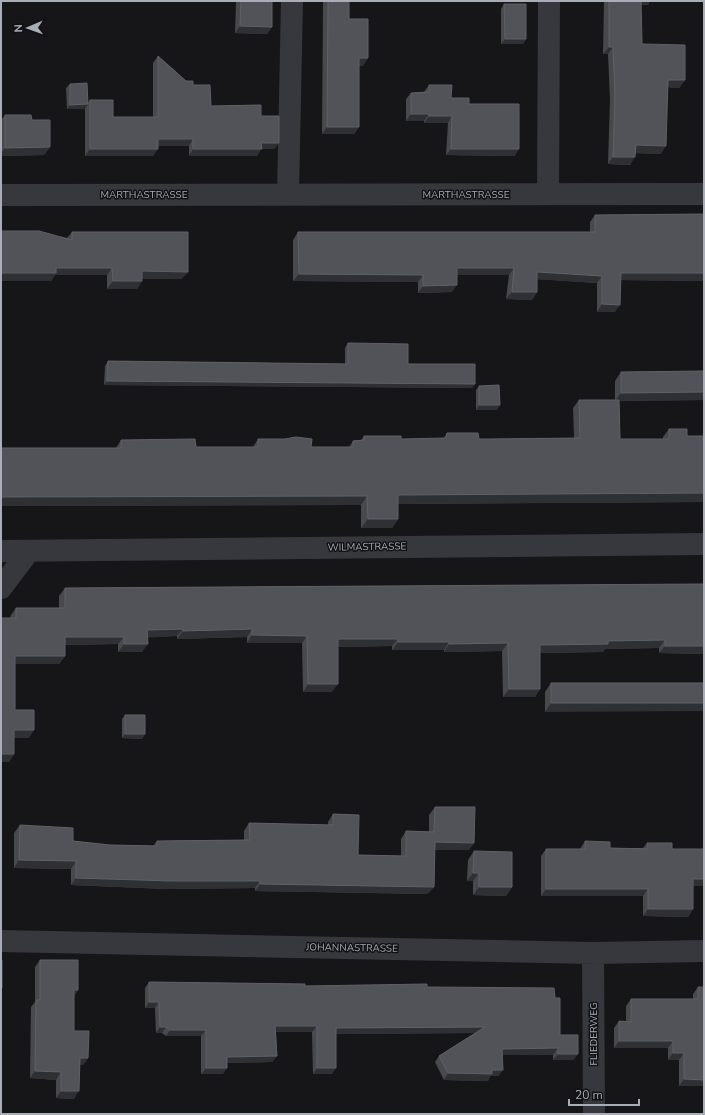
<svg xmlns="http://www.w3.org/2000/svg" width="705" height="1115" viewBox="0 0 705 1115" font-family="'Nunito Sans',sans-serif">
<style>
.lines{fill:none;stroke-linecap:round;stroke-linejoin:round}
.street{stroke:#37383d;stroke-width:22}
.wall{fill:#47494d}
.shaded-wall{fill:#2f3033}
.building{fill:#525359;stroke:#5f6168}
.labels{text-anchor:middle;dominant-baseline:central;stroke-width:3;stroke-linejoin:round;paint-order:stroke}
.street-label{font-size:10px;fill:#a8adb8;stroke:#111113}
</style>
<rect width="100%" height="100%" fill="#161618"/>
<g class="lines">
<path class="street" d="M548,194L549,1
M1,195L704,194
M288,195L292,1
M1,551L704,544
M1,588L29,551
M1,941L593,953L704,951
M593,953L594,1114"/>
</g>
<path class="wall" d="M237,1H272V27L267,34L235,33L236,2Z
M323,1H349V19L363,66H359V127L354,134H322Z
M604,1H650L648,5H641L642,44L685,80L679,88L668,87L661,154L635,153L630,165L608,164L610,100L608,54H603Z
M504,4L526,39L523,44H501V9Z
M158,56L186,81L193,85L211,106L261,116L279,143L274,149H261L257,156H189V146H158L153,156H85V108V109H67L66,88L70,84L88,103L90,100L113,117H153V63Z
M429,85L451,98L469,104L515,156L446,155L448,123H424V121H406V99L411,93L424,92Z
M5,115L32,120L50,147L44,155L1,156V120Z
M704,214V281L621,280L615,312H597V283L537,279V292L532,300L506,299L509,275H457L452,292L418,293V282L293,281V240L298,232H590V222L595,215Z
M1,231L67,238L72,232L182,279H142V281L137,289H107V275H55L51,281H1Z
M348,343L408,364L475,384L472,388L104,385L105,366L108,361L345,364V348Z
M704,371V400L619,401L620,439H663V437L669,429L687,436H704V502L398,504V519L392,528H361V505L1,506V448H116L121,440L196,447H253L258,439L311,447H349L353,441L361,440L364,436L401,439H443L447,433L479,439H489L574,438L573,408L579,400H615V381L621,372Z
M479,386L497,410H476V390Z
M704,584V654L659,653V648L605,649L603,652L540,653V689L535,697H503L502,651L444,652V650H392V646L338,647L332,692H303L302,643H247V637L177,639V636L148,637L142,652H118V644L65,645V656L59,664H15V710L29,738H14V754L9,762H1V618H10L11,615L16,608H59V596L65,588Z
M551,683H704L545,712V692Z
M125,715L145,734L142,739L122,738V719Z
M435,807L474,843L469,850H434L428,894L255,891V888L166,889L71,885V869L14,868V833L20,825L73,841L110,845L153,846L157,841L244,840V831L249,823L328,825V822L333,814L358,855L401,856V839L406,831L429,832V815Z
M585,841L610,848H643L647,843L672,849H704V886H693V909L688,917L643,916V896H541V856L546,849H580Z
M474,851L512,887L506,896L473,895V881H467L468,860Z
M40,960L78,990L74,996V1031L88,1058L83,1065H80L74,1099L56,1098V1080L30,1078L31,1007L35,1002V967Z
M149,982L305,986L427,987L560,1035L578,1054L573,1060H553V1055H502L503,1070L498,1076H490L488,1081L444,1080L435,1062L439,1056L475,1033L336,1034L332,1074H313L312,1032H276L277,1056L272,1062L227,1063L223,1074H201V1036H166L162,1033H156L155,1008H145V988Z
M698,987L704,1086H679V1060H668V1048H614V1028L619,1021L626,1022V1006L631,999H693V994Z"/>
<path class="shaded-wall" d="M639,1H650L648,5H636Z
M240,26L272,27L267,34L235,33Z
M505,39H526L523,44H501Z
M609,47H613L608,54H603Z
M359,58H368L363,66H354Z
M668,80H685L679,88L663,87Z
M88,104L85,109H67L70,105Z
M411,114H429L424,121H406Z
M429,116H452L448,123H424Z
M327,127H359L354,134H322Z
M158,139H193L189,146H153Z
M261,143H279L274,149H261L257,156H189L193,149Z
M636,145L666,146L661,154L630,153Z
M50,147L44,155L1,156V153L5,148Z
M90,149H158L153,156H85Z
M451,149H519L515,156L446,155Z
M613,157H635L630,165L608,164Z
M56,268H112L107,275H55L51,281H1V273Z
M457,268H514L509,275H452Z
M142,271L188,272L182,279H137Z
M537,272L602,276L597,283L532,279Z
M621,273H704V281L616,280Z
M299,274L423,275L418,282L293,281Z
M113,281H142L137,289H107Z
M457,285L452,292L418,293L423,286Z
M512,292H537L532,300L506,299Z
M602,304L620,305L615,312H597Z
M107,381L475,384L472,388L104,385Z
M704,392V400L615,401L621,393Z
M479,405H500L497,410H476Z
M704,493V502L392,504L398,495Z
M367,496L361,505L1,506V497Z
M368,519H398L392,528H361Z
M183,629L177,636L142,638L147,630Z
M252,629L247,637L177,639L183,631Z
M252,635L307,636L302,643H247Z
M65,637H124L118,644L59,645Z
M338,639H398L392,646L332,647Z
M665,640L659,648L605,649L603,652L534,653L540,645L608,641Z
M398,642H449L444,650H392Z
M508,643L502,651L444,652L449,644Z
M124,644H148L142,652H118Z
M665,646H704V654L659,653Z
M15,656H65L59,664H10Z
M308,684H338L332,692H303Z
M509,689H540L535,697H503Z
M551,703H704V711L545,712Z
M14,730H34L29,738H9Z
M125,734H145L142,739L122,738Z
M1,754H14L9,762H1Z
M435,842L474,843L469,850H429Z
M19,860L76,861L71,869L14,868Z
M473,873H479L473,881H467Z
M76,878L260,881L255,888L166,889L71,885Z
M693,879H704V886H688Z
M260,884L434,887L428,894L255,891Z
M479,887H512L506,896L473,895Z
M546,889H648L643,896H541Z
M648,909H693L688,917L643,916Z
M74,990H78L73,998Z
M149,1002H159L155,1008H145Z
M275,1026H317L312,1032H271Z
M160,1027H166L162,1033H156Z
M485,1027L481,1033L332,1034L336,1028Z
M170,1030H206L201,1036H166Z
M619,1041H673L668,1048H614Z
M558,1048L553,1055H498L502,1049Z
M673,1053H684L679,1060H668Z
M558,1054H578L573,1060H553Z
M277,1056L272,1062L223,1063L227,1057Z
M80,1058H88L83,1065H75Z
M206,1068H227L223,1074H201Z
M317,1068H336L332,1074H313Z
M503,1070L498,1076H490L488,1081L444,1080L448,1073Z
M35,1071L61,1072L56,1080L30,1078Z
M684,1079L704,1080V1086H679Z
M61,1091H79L74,1099L56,1098Z"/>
<path class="building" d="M241,1H272V27L240,26Z
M328,1H349V19H368V58H359V127H327Z
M609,1H641L642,44L685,45V80H668L666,146L636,145L635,157H613L615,93L613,47H609Z
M504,4H526V39H505Z
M158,56L186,81H193V85H210L211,106L261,105V116H279V143H261L262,149H193V139H158V149H90V100H113V117H158Z
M87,83L88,104L70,105V84Z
M429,85H452L451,98H469V104H519V149H451L452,116H429V114H411V93L429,92Z
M5,115H31L32,120H50V147L5,148Z
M704,214V273H621L620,305L602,304V276L537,272V292H512L514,268H457V285L423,286V275L299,274L298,232H595V215Z
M1,231H39L72,240V232H188V272L142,271V281H113L112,268H56V273H1Z
M348,343L408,344V364H475V384L107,381L108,361L348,364Z
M704,371V392L621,393V372Z
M499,385L500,405H479V386Z
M579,400H619L620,439H669V429H687V436H704V493L398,495V519H368L367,496L1,497V448H121V440L195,439L196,447H258V439H285L296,437L312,439L311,447H353V441L364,440V436H401V439L446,438L447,433H478L479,439H489L580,438Z
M704,584V646H665V640L608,641V644L540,645V689H509L508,643L449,644V642H398V639H338V684H308L307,636L252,635V629L183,631V629L147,630L148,644H124V637H65V656H15V710H34V730H14V754H1V618H16V608H65V588Z
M551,683H704V703H551Z
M125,715H145V734H125Z
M435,807H475L474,843L435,842L434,887L260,884V881H171L76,878V861L19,860L20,825L73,828V841L110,845L157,846V841L250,840L249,823L333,825V814L359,815L358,855L406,856V831L434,832Z
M585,841L610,842V848L648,849L647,843H672V849H704V879H693V909H648V889H546V849H585Z
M474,851L512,852V887H479V873H473Z
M1,960H2V988H1Z
M40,960H78V990H74V1031H89L88,1058H80L79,1091H61V1072L35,1071L36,1000H40Z
M149,982L305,984V986L427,984V987L554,988L555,998H560V1035H578V1054H558V1048L502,1049L503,1070H492V1074L448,1073L439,1056L485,1027L336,1028V1068H317V1026H275L277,1056L227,1057V1068H206V1030H170L166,1027H160L159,1002H149Z
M698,987H704V1080L684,1079V1053H673V1041H619V1021L631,1022V999H698Z"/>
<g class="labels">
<g class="street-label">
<text x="144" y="195">MARTHASTRASSE</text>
<text x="466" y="195">MARTHASTRASSE</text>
<text transform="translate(367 547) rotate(-1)">WILMASTRASSE</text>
<text transform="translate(352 948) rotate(1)">JOHANNASTRASSE</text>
<text transform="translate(594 1034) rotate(-90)">FLIEDERWEG</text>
</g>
</g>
<rect width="705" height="1115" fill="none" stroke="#a8adb8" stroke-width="4"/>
<g transform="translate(28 28) rotate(268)" stroke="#111113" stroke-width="3" paint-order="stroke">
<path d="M0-3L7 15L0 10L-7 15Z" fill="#a8adb8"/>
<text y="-6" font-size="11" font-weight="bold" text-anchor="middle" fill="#a8adb8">N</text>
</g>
<path d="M569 1099v6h70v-6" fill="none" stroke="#a8adb8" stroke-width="2"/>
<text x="575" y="1099" font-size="12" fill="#a8adb8" stroke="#111113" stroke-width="3" paint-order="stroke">20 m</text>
</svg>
